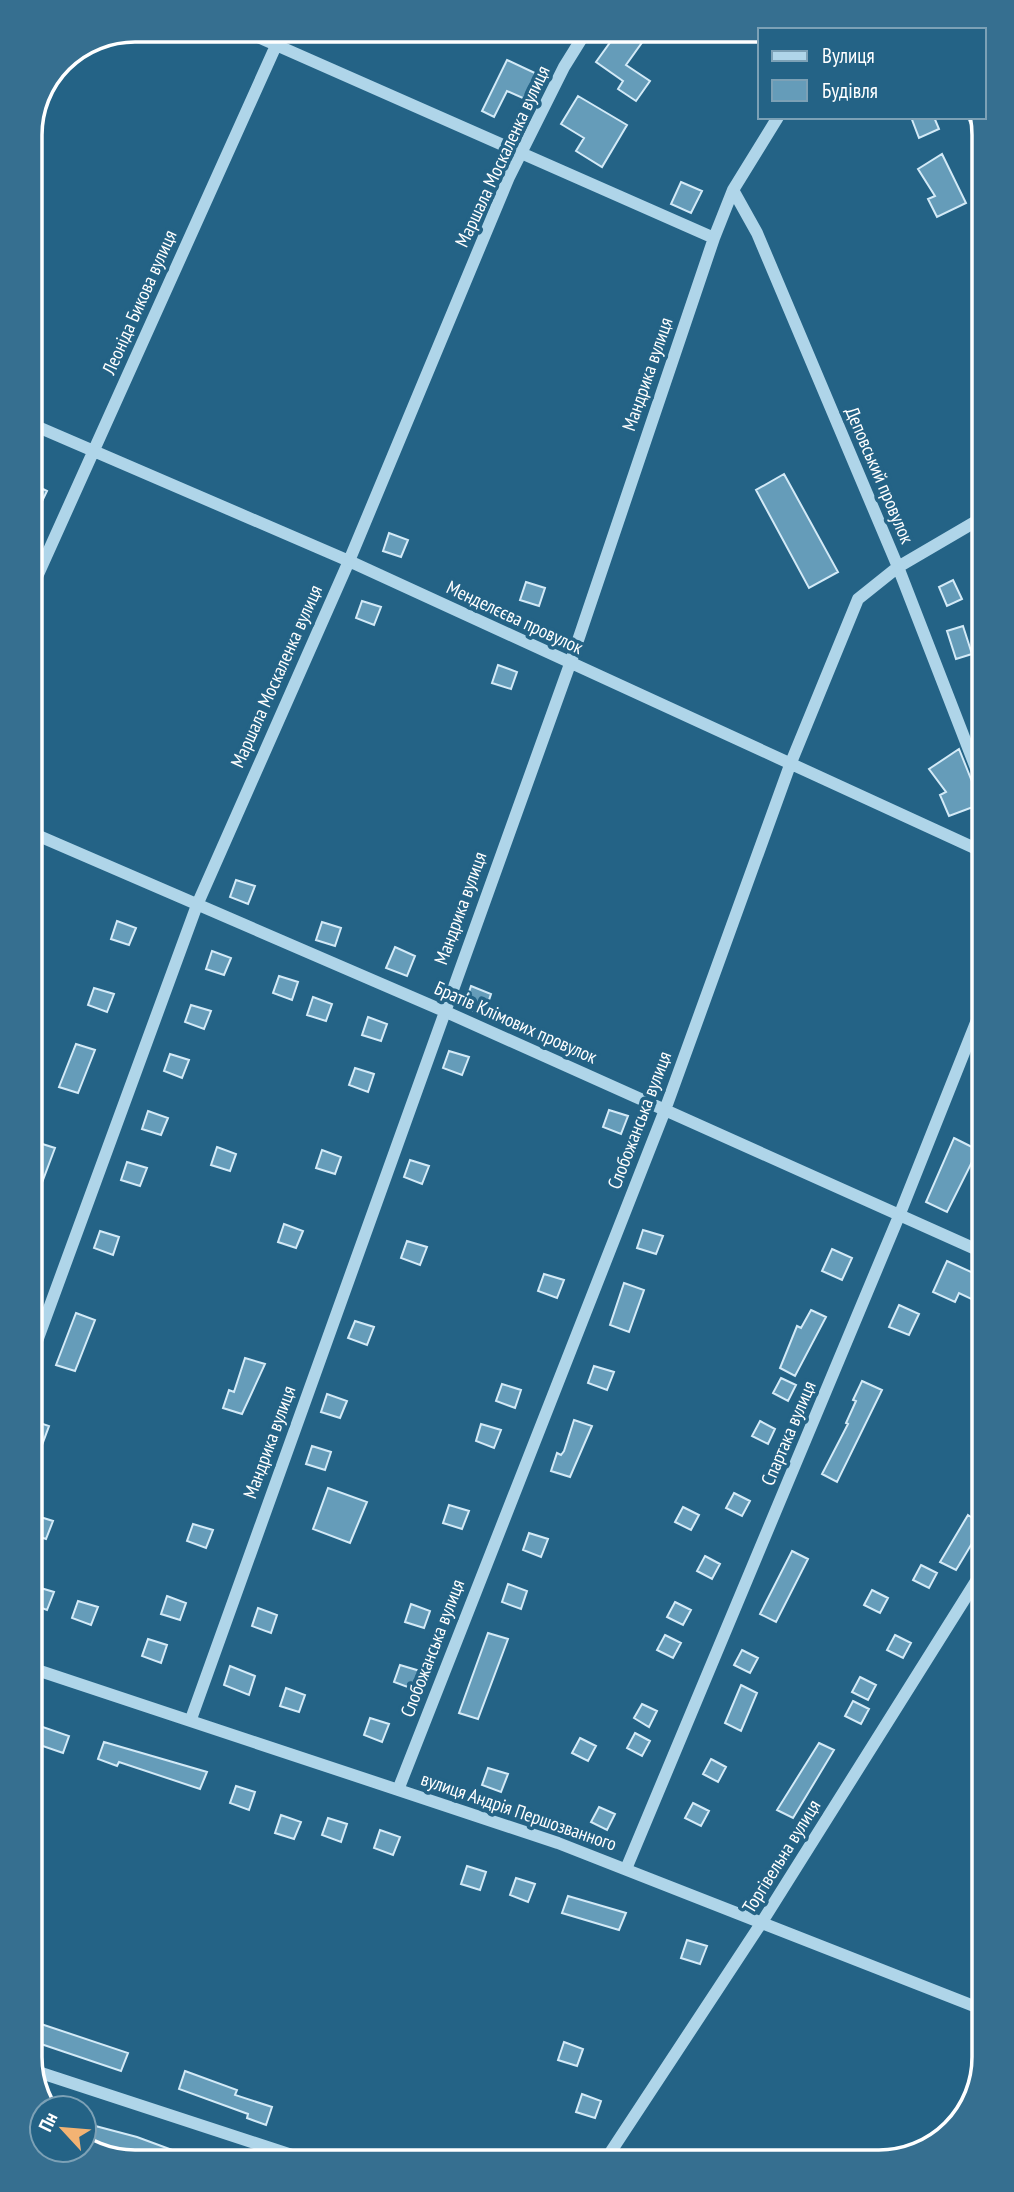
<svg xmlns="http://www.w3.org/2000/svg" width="1014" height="2192" viewBox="0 0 1014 2192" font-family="'PT Sans Narrow',sans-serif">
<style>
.building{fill:#659cb9;stroke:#d3eaf7;stroke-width:2}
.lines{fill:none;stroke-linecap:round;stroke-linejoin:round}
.minor{stroke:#afd5e9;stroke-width:12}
.labels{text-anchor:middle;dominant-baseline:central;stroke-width:7;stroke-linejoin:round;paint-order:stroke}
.street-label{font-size:19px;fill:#fff;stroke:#246386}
.rim{fill:none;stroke:#fff;stroke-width:3.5}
</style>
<rect width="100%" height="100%" fill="#246386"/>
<path class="building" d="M619,30H651L626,65L650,81L636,101L618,89L623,81L596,62Z
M507,60L537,74L525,99L507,91L494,117L482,111Z
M578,96L627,125L602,167L576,151L584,138L561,124Z
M911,117H934L939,129L919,138Z
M942,154L966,203L937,217L928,199L935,196L918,169Z
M681,182L702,191L691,213L671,204Z
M784,474L838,572L809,588L756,490Z
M31,483L47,491L31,524Z
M389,533L408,540L401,557L383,551Z
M953,580L962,599L947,606L939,587Z
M526,582L545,588L539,606L520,600Z
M362,601L381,607L374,625L356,618Z
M963,626L972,654L956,659L947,631Z
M498,665L517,672L511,689L492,683Z
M959,749L973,784L981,791V804L949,816L940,795L946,792L929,769Z
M236,880L255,886L248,904L230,897Z
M117,921L136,928L129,945L111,939Z
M322,922L341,928L335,946L316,940Z
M395,947L415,956L407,976L386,968Z
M212,951L231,958L224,975L206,969Z
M279,976L298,982L292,1000L273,993Z
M471,986L491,994L484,1015L464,1007Z
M94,988L114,994L107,1012L88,1005Z
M313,997L332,1004L326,1021L307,1015Z
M191,1005L211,1011L204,1029L185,1022Z
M368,1017L387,1024L381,1041L362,1035Z
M76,1044L95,1050L78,1093L59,1087Z
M449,1051L469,1057L462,1075L443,1068Z
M170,1054L189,1060L182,1078L164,1071Z
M355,1068L374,1074L368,1092L349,1085Z
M609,1110L628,1116L621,1134L603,1127Z
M148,1111L168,1118L161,1135L142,1129Z
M954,1138L978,1150L947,1212L926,1202Z
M36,1142L55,1148L34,1204L33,1150Z
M217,1147L236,1154L230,1171L211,1165Z
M322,1150L341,1157L335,1174L316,1168Z
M410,1160L429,1166L422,1184L404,1177Z
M127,1162L147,1168L140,1186L121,1180Z
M284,1224L303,1231L296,1248L278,1242Z
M643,1230L663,1236L656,1254L637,1248Z
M100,1231L119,1237L113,1255L94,1248Z
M407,1241L427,1247L420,1265L401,1258Z
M832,1249L852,1258L842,1280L822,1271Z
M947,1261L982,1277V1304L959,1293L955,1302L933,1292Z
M544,1274L564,1280L557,1298L538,1291Z
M624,1283L644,1290L629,1332L610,1325Z
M899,1305L919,1314L909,1335L889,1327Z
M811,1310L826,1317L795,1376L780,1368L797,1326L801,1328Z
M76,1313L95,1320L75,1371L56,1365Z
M355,1321L374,1327L367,1345L348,1338Z
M245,1358L265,1364L242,1414L223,1408L229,1390L234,1392Z
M594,1366L614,1372L607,1390L588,1383Z
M781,1378L796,1385L788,1401L773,1393Z
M862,1381L882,1390L837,1482L822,1474L848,1424L846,1423L856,1401L853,1400Z
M502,1384L521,1390L515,1408L496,1401Z
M327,1394L347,1401L340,1418L321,1412Z
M574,1420L592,1426L570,1477L551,1471L557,1453L561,1455L564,1451Z
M34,1421L49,1426L35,1464H34Z
M760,1421L775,1429L768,1444L752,1436Z
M481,1424L501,1430L494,1448L476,1441Z
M312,1446L331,1452L325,1470L306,1464Z
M328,1488L367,1502L350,1543L313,1529Z
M734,1493L750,1501L742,1516L726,1508Z
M449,1505L469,1511L462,1529L443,1523Z
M683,1507L699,1515L691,1530L675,1522Z
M34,1515L53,1521L46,1539L34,1535Z
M968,1515L983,1525L956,1570L940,1562Z
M193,1524L213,1530L206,1548L187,1541Z
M529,1533L548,1539L541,1557L523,1550Z
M792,1551L808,1559L776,1622L760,1614Z
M705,1556L720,1564L712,1579L697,1571Z
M921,1565L937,1573L929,1588L913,1580Z
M508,1584L527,1591L521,1609L502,1602Z
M34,1586L54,1592L47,1610L34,1605Z
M872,1590L888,1598L880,1613L864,1605Z
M167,1596L186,1603L180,1620L161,1614Z
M78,1601L98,1607L91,1625L72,1618Z
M675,1602L691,1610L683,1625L667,1617Z
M411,1604L430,1611L424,1628L405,1622Z
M258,1608L277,1615L271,1633L252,1626Z
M488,1633L508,1639L478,1719L459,1713Z
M665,1635L681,1643L673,1658L657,1650Z
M895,1635L911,1643L903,1658L887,1650Z
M148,1639L167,1645L161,1663L142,1656Z
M742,1650L758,1658L750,1673L734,1665Z
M400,1665L420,1671L413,1689L394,1682Z
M230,1666L255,1676L249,1695L224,1685Z
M860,1677L876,1685L868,1700L852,1692Z
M741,1685L757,1693L741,1731L725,1723Z
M286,1688L305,1695L299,1712L280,1706Z
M853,1701L869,1709L861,1724L845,1716Z
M642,1704L657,1711L649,1727L634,1718Z
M370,1718L389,1724L382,1742L364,1735Z
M34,1724L69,1736L63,1753L34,1743Z
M635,1733L650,1741L642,1756L627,1748Z
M580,1738L596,1746L588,1761L572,1753Z
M104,1742L207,1772L200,1789L119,1762L117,1766L98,1759Z
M819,1743L834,1750L793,1818L777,1810Z
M711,1759L726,1767L718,1782L703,1774Z
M488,1768L508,1774L501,1792L482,1785Z
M236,1786L255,1792L249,1810L230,1803Z
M693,1803L709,1811L701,1826L685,1818Z
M599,1807L615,1814L607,1830L591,1822Z
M281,1815L301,1822L294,1839L275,1833Z
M328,1818L347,1824L341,1842L322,1835Z
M380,1830L400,1837L393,1855L374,1848Z
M467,1866L486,1872L480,1890L461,1884Z
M516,1878L535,1884L528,1902L510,1895Z
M568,1896L626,1913L619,1930L562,1913Z
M687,1940L707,1946L700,1964L681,1958Z
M35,2022L128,2053L121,2071L35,2042Z
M564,2042L583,2049L577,2066L558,2060Z
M185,2071L237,2090L235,2095L272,2107L266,2125L247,2118L248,2114L179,2089Z
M582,2094L601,2101L595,2118L576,2112Z
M84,2123L137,2137L202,2161L151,2162L84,2138Z"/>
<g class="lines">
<path class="minor" d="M242,30L714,238
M973,117L979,129
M733,190L757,233L898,567L981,781
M31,424L349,561L981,851
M31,590L283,30
M32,833L444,1011L982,1252
M33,1352L197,905L349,561L509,177L564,67L587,30
M34,1669L558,1843L984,2010
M191,1719L570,664L714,238L733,190L778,117
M398,1790L665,1110L790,765L858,599L898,567L980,519
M626,1869L899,1216L981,1010
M35,2071L310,2161
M959,2121L975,2088
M606,2159L762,1922L983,1570"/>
</g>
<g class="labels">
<g class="street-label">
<text transform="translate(502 156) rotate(-65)">Маршала Москаленка вулиця</text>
<text transform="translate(139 302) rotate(-66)">Леоніда Бикова вулиця</text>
<text transform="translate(647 374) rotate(-71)">Мандрика вулиця</text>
<text transform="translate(880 475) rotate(67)">Деповський провулок</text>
<text transform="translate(515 617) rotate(25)">Менделєєва провулок</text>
<text transform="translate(276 676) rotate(-66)">Маршала Москаленка вулиця</text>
<text transform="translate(460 908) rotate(-70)">Мандрика вулиця</text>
<text transform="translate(516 1022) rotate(24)">Братів Клімових провулок</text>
<text transform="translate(639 1120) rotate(-69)">Слобожанська вулиця</text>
<text transform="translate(788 1433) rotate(-67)">Спартака вулиця</text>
<text transform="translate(269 1442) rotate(-70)">Мандрика вулиця</text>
<text transform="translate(432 1648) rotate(-69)">Слобожанська вулиця</text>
<text transform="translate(519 1811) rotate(19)">вулиця Андрія Першозванного</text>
<text transform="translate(781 1856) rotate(-58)">Торгівельна вулиця</text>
</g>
</g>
<path d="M0 0H1014V2192H0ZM135 42H879A93 93 0 0 1 972 135V2057A93 93 0 0 1 879 2150H135A93 93 0 0 1 42 2057V135A93 93 0 0 1 135 42Z" fill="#366f90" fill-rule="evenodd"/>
<path class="rim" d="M135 42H879A93 93 0 0 1 972 135V2057A93 93 0 0 1 879 2150H135A93 93 0 0 1 42 2057V135A93 93 0 0 1 135 42Z"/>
<rect x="758" y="28" width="228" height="91" fill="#246386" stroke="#7ca1b6" stroke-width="2"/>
<rect x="772" y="51" width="35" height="10" fill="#afd5e9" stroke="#7ca1b6" stroke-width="2"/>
<text x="822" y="63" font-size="21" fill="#ffffff">Вулиця</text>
<rect x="772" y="80" width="35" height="21" fill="#659cb9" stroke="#7ca1b6" stroke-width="2"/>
<text x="822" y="98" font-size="21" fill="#ffffff">Будівля</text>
<g transform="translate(63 2129) rotate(296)"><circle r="33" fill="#246386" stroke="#7ca1b6" stroke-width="2"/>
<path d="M0-5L12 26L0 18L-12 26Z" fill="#f3b373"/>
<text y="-10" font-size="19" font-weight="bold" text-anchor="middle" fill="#ffffff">Пн</text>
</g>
</svg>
